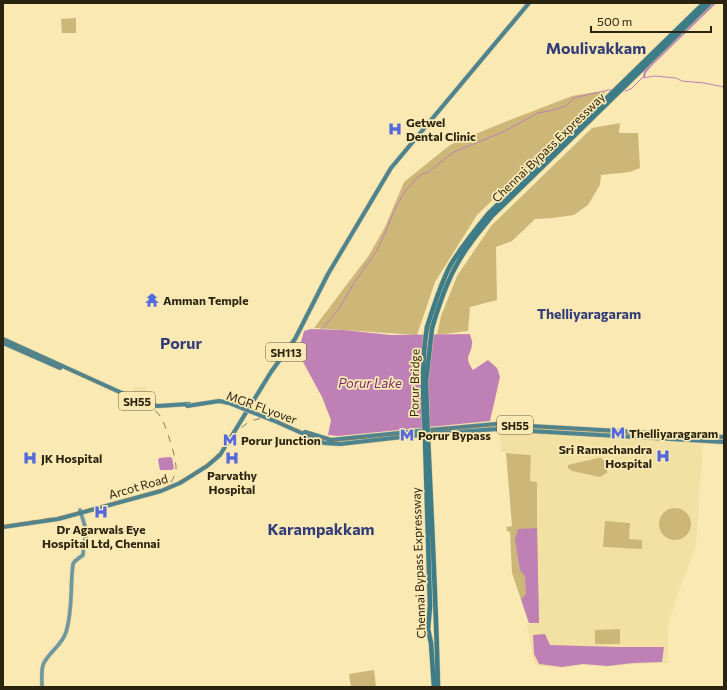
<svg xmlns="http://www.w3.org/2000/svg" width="727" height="690" viewBox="0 0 727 690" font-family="Commissioner,sans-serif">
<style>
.built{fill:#f3e0a3}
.green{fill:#ccb779}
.water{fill:#bf80b5}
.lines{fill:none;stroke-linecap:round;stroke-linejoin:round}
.stream{stroke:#bf80b5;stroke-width:1}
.canal{stroke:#bf80b5;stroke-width:2}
.secondary-casing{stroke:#d5c596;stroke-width:4.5}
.primary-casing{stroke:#d5c596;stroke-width:5}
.trunk-casing{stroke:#d5c596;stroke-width:5.5}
.secondary{stroke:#6d98a1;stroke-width:3.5}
.primary{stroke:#4d848f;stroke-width:4}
.trunk{stroke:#3e7c88;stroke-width:4.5}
.rail{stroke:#877b58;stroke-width:1;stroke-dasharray:7 7;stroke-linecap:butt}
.primary-bridge-casing{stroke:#d5c596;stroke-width:5;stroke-linecap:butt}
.trunk-bridge-casing{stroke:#d5c596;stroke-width:5.5;stroke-linecap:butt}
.primary-bridge{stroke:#4d848f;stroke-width:4}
.trunk-bridge{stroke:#3e7c88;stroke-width:4.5}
.labels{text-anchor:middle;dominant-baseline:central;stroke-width:3.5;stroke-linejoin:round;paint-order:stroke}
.shield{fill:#fbe9b4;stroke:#695e40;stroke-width:1}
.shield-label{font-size:11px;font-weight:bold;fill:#2a230f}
.poi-label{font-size:12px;font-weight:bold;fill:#2a230f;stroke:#fbe9b4;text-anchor:start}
.street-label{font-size:12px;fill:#2a230f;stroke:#fbe9b4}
.water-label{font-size:13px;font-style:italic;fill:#772c6f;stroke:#fbe9b4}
.quarter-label{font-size:14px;font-weight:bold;fill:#313d78;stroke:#fbe9b4}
.district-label{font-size:16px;font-weight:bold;fill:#313d78;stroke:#fbe9b4}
</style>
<rect width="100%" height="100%" fill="#fbe9b4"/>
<path class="built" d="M134,387H146V402L133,397Z
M499,431L703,444L696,547L683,580L669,621L668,630V663L632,664L607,667L583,665L558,668L539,666L534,664L527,624L539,623L537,482L530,481L531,455L501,452Z"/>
<path class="green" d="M76,18V33H62L61,19Z
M596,92H606L477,215L435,282L417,335L314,328L369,255L385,227L404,182L450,145L497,125L572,96Z
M620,123L619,133H638L640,168L630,172L601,175L600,185L588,205L574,215L553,218L535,219L512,241L496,247L497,300L470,307L468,331L437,335L441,316L457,276L491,226L592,128Z
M506,453L531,455L530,481L537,482V525L539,623H529L512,573L510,532L507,531L506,527L512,526Z
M598,458H601L608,464L607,473L600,477L572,471L568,468V465Z
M659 524a16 16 0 1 1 32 0a16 16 0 1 1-32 0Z
M605,521L630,523L629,539L642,540V549L603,547Z
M620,629V644H595V630Z
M374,670L376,687H351L349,674Z"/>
<path class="water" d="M311,329L343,330L391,335L470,334C470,337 473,341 472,344C471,357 463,355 473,370L488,360L497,368L500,377L490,421L338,436L328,435L331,420L322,397L302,360L301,342L304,331Z
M170,457L172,458L174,468L172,470H160L158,460L159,458Z
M537,528L539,623H529L521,599L526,594L525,576L520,570L515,539L518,529Z
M545,634L550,645L616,647H664L662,662L634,663L607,666L583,664L562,667L539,664L534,654L533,635Z"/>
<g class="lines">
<path class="stream" d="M625,91L631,89L642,78L655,76L676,78L682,81L704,83L724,87
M321,330L338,310L356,280L378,249L396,207L405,191L420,175L428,172L454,152L503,132L538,113L553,110L566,106L574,98L608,90H612"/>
<path class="canal" d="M644,77L645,72L651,65L715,3"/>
<defs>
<path id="secondary" d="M42,687C42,680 41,672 43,665C48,652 62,646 66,632C73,610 70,586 73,564L75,561L83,555L84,542L87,533L80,510"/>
<path id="primary" d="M3,339L146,404L158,406L189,404
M3,343L60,368
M277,422L324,443L340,444L429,434L497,429L724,442
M305,432L331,440L419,431L496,424L724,437
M3,527L58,519L161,491L180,483L207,466L220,455L271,372L295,339L328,274L391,168L529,3"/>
<path id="trunk" d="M427,327C434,306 440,285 450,266C461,247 475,230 489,213L704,3
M432,328C441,298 451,269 470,244C476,235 484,226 491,217L710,3
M425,438L430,606L428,629L431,643L434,687
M428,438C432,521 436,604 438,687"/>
</defs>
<use href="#secondary" class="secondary-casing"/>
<use href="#primary" class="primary-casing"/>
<use href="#trunk" class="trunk-casing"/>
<use href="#secondary" class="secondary"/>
<use href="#primary" class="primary"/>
<use href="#trunk" class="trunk"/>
<path class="rail" d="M3,340L147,406C152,409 157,411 160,416C166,425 177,459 176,470C175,476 172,482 167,486
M3,526L64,516L163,489L184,479L210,463L237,431L250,421L262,418L272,420L320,438L336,441L456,428L499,425L724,439"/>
<defs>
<path id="primary-bridge" d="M187,406L219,401L229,403L277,422"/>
<path id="trunk-bridge" d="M425,438C423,401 421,364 427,327
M428,438L426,382L432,328"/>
</defs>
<use href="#primary-bridge" class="primary-bridge-casing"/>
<use href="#trunk-bridge" class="trunk-bridge-casing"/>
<use href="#primary-bridge" class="primary-bridge"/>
<use href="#trunk-bridge" class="trunk-bridge"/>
</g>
<defs>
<symbol id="hospital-bare" viewBox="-9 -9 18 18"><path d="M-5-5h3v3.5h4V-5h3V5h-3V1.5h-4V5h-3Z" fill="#5569df" stroke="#fbe9b4" stroke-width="2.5" paint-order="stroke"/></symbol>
<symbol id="temple-bare" viewBox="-9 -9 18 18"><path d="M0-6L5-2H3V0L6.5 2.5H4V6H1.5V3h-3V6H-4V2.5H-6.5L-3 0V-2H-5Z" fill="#5569df" stroke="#fbe9b4" stroke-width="2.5" paint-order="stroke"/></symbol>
<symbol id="metro-bare" viewBox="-9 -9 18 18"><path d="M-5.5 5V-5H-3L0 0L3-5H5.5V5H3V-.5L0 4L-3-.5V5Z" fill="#5569df" stroke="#fbe9b4" stroke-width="2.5" paint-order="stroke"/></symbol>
</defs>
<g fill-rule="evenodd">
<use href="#hospital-bare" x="385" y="119" width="20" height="20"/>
<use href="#temple-bare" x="142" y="290" width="20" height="20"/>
<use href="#metro-bare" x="608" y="423" width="20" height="20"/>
<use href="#metro-bare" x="397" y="425" width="20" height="20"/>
<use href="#metro-bare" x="220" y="430" width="20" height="20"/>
<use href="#hospital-bare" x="653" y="446" width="20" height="20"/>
<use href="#hospital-bare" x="20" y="448" width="20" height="20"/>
<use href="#hospital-bare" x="222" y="448" width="20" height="20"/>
<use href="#hospital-bare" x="91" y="502" width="20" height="20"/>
</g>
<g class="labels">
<g class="shield">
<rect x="266" y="343" width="40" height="18" rx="3"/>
<rect x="119" y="392" width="36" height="18" rx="3"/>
<rect x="497" y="416" width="36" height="18" rx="3"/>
</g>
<g class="shield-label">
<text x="286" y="352">SH113</text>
<text x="137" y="401">SH55</text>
<text x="515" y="425">SH55</text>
</g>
<g class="poi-label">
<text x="406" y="122">Getwel<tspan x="406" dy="14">Dental Clinic</tspan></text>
<text x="163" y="300">Amman Temple</text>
<text x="629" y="433">Thelliyaragaram</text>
<text x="418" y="435">Porur Bypass</text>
<text x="241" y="440">Porur Junction</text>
<text x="652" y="449" text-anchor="end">Sri Ramachandra<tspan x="652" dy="14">Hospital</tspan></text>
<text x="41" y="458">JK Hospital</text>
<text x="232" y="475" text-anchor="middle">Parvathy<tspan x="232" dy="14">Hospital</tspan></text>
<text x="101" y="529" text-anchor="middle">Dr Agarwals Eye<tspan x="101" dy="14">Hospital Ltd, Chennai</tspan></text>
</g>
<g class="street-label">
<text transform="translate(548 147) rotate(-44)">Chennai Bypass Expressway</text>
<text transform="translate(414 383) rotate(-89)">Porur Bridge</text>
<text transform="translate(262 407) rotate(20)">MGR FLyover</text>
<text transform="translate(138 486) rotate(-16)">Arcot Road</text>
<text transform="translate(418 563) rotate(-92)">Chennai Bypass Expressway</text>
</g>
<g class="water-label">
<text x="370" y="383">Porur Lake</text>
</g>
<g class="quarter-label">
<text x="589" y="313">Thelliyaragaram</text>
</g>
<g class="district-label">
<text x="596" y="47">Moulivakkam</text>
<text x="181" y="342">Porur</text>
<text x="321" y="528">Karampakkam</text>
</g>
</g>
<rect width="727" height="690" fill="none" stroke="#2a230f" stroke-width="8"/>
<path d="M591 26v6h120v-6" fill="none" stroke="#2a230f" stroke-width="2"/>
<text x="597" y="26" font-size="12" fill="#2a230f" stroke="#fbe9b4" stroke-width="3" paint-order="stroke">500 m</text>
</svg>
